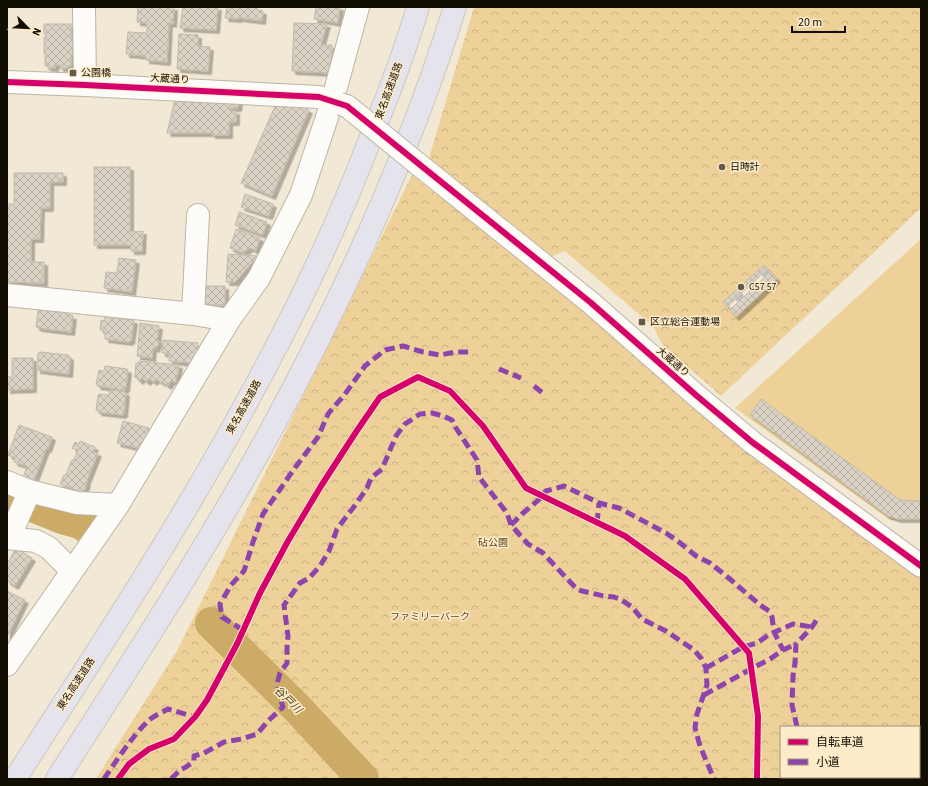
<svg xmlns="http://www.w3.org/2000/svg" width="928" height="786" viewBox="0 0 928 786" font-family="'Source Sans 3','Noto Sans JP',sans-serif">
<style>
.park{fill:url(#park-crowns);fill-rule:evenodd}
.pitch{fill:#edd199}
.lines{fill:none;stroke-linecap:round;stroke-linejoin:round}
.river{stroke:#cbab66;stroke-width:32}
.building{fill:url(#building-cross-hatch);stroke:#c1baab;filter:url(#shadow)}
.minor-casing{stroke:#bcb5a6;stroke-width:24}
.highway-casing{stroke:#cbc7be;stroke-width:24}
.minor{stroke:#fdfcf9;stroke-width:22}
.highway{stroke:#e5e4ed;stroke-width:22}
.rail-casing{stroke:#c1bfbb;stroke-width:4.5}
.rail{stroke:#fdebc9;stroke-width:3;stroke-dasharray:9;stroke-linecap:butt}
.minor-bridge-casing{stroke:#bcb5a6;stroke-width:24;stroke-linecap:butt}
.minor-bridge{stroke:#fdfcf9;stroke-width:22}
.quiet{stroke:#8e44ad;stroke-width:5;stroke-dasharray:10 5;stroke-linecap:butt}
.cycleway-casing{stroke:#fdebc9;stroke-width:8}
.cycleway{stroke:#d6006c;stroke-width:6}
.poi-dot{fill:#615a4d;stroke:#fdebc9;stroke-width:1.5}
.labels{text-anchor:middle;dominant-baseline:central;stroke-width:3;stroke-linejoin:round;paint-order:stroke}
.poi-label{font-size:10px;fill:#130e04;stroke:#fdebc9;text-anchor:start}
.street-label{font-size:10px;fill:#130e04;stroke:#fdebc9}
.park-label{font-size:10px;fill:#574520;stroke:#fdebc9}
.water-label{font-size:11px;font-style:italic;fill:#4d3b16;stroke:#fdebc9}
</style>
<defs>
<pattern id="park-crowns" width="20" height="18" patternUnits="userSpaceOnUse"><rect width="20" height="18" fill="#edd199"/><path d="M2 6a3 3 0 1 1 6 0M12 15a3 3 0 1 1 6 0" fill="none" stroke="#cab282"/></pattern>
<pattern id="building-cross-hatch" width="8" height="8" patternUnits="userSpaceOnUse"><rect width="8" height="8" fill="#dad2c4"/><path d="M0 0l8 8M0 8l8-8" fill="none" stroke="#bab3a7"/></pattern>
<filter id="shadow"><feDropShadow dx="3.5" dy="3.5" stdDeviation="0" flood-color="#0004"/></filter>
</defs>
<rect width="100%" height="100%" fill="#f1e8d5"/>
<path class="park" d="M474,7H921V208L721,396L662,344L653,326L565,251L552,256L429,158Z
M412,175L545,278L921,573V779H96L178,649ZM781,727H919V777H781Z"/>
<path class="pitch" d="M921,239V520H890L735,408Z"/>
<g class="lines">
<path class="river" d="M7,496L62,518L80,523L89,529
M211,623L296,707L363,779"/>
</g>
<path class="building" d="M138,7H174L173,24L169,23L167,62L146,60V56L126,54L128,32L147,33V23L137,22Z
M183,7H218L216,30L180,28Z
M227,7H257V10L263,11L262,21L239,18L238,19L225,18Z
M316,7H340L338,23L314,19Z
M294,23L327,24L321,45H332L331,73L292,71Z
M44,24H71V38H73V54H71V66H67L68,68H60V65H55V68H48V66H45V53H44V37H46V34H44Z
M179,34L198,35V46L210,47L208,71L177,69Z
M279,97L309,110L272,196L241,183Z
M175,99L239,101L238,108H230V111H236V122H229V135H212V133H167Z
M94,167H130V232L143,231L142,251H131V245H94Z
M14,173H63V182H50V208H41L40,239H31V262H44V283L7,282V204H14Z
M245,194L273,204L269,216L241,207Z
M239,212L267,222L263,235L235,225Z
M236,229L260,238L256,251L250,248L243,253L230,248Z
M228,254L258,256L235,282H226Z
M119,258L136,260L132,292L104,288L106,272L117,273Z
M764,265L777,279L736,317L723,302Z
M204,286H225V305H204Z
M40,309L69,312V315L73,316L71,332L38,328V327H36L38,310L40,311Z
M105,317L133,320L134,321L131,341H130L129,342L105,339V332H103V330H100L101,320L105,321Z
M140,323L159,326L157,341H159L158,346H157L156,349L153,348L152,358L137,356Z
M163,340L198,343L197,356H193L192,363L169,361V354L162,353Z
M40,352L68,355V356L70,357V360L69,374L37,370V363L38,353H39Z
M12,358H33V389L7,390V377H12Z
M139,361L179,365L177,377H176V382L171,381L168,386L162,382V383L156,379L154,382L150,379L147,382L142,378L140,381L135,377V375L136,363H139Z
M105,366L127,369V370H128L126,388H125V390L97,386L98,385L96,384L99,370L104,371Z
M110,390L125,392V393H126L124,414L123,413V415L98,412V410H96L98,395H99V394L109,395Z
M761,399L900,500L921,501V519H898L888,516L750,415Z
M123,421L149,428L145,442L142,449L117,443Z
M19,425L52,437L48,449H46L34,481L23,478L27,466L14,462L15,458L8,455Z
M80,441L95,447L93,452L98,453L86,483H87L83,493L60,484L64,475L65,476L72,460H74L78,450L72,448L75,442L79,444Z
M16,548L32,558L15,586L7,581V564Z
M7,591L25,600L7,637Z"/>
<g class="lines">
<defs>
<path id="minor" d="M84,7L85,85
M7,82L85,85L319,97L340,104
M418,164L590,302L697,396L752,442L921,566
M7,295L193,314L229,320
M193,314L198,215
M7,482L29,491L77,503L118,505
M7,538L36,541L49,548L67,566L71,572
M10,538L16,522L27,497L29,491
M7,665L118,505L229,320L259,278L301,195L332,102L358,7"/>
<path id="highway" d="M15,779C56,715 98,651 138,587C205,480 268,370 321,256C337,221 353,184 367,147C386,101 404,55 418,7
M57,779C130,665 205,551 270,432C344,296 409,155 455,7"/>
</defs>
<use href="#minor" class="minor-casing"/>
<use href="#highway" class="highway-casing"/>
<use href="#minor" class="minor"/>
<use href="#highway" class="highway"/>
<defs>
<path id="rail" d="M730,307L767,272"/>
</defs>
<use href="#rail" class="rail-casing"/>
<use href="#rail" class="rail"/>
<defs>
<path id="minor-bridge" d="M340,104L347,106L418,164"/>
</defs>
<use href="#minor-bridge" class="minor-bridge-casing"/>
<use href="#minor-bridge" class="minor-bridge"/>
<path class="quiet" d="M499,369L521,378
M534,386L544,394
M597,523L599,503
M511,525L522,514L543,496L546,491L564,486L599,503L619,508L666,533L679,542L696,556L710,563L730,579L760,605L769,611L772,617L774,632L783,650
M243,630L222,617L220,604L231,585L244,571L253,542L263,514L294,469L318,437L328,414L345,394L365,366L385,350L403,346L423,352L440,355L456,352H469
M706,668L743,647L757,643L770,634L793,624L812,627
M704,695L751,669L770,659L783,650L796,644
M797,727L792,705L793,676L795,663L796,644L812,627L819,616
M104,779C116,761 132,737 147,722C153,716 161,713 168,709L195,717
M171,779L180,770L186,767L194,761V756L204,753L224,742L242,739L257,734L268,721L283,707L279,695L277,684L280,673L287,663V648L288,636L284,605L300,583L309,578L320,566L329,551L337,529L356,504L367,488L371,478L382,469L396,436L405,424L420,414L432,413L443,416L452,420L456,428L477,460L479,477L507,513L511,525L528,544L543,553L572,584L577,589L582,591L604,596L614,597L620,599L632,607L642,619L666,631L694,650L701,658L706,668L707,685L697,714L695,728L700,746L714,779
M793,779L794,777"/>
<defs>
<path id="cycleway" d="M7,82L85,85L319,97L347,106L590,302L697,396L752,442L921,566
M118,779L129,764L149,749L174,739L195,717L207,700L237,644L260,593L288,541L321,486L356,432L380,397L418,377L450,391L483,426L526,488L625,536L685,579L749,653L758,716L757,779"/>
</defs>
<use href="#cycleway" class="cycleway-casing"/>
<use href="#cycleway" class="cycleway"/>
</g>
<g class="poi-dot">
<rect x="69" y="69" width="8" height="8" rx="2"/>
<circle cx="722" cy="167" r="4"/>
<circle cx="741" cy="287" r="4"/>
<rect x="638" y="318" width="8" height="8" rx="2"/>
</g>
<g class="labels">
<g class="poi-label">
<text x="81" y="73">公園橋</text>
<text x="730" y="167">日時計</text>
<text x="749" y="287">C57 57</text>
<text x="650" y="322">区立総合運動場</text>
</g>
<g class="street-label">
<text transform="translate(170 79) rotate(3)">大蔵通り</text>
<text transform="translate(389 91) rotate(-70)">東名高速道路</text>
<text transform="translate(673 362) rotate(41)">大蔵通り</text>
<text transform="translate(244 407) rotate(-61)">東名高速道路</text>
<text transform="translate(76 684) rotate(-57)">東名高速道路</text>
</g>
<g class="park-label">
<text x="493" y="543">砧公園</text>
<text x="430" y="617">ファミリーパーク</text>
</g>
<g class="water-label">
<text transform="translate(288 700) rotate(45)">谷戸川</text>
</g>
</g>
<rect width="928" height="786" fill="none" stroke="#130e04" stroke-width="16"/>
<rect x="780" y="726" width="140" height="52" fill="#fdebc9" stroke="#9f937a"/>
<rect x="788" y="739" width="20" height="6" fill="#d6006c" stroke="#9f937a"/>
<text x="816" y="746" font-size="12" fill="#130e04">自転車道</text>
<rect x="788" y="759" width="20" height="6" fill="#8e44ad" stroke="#9f937a"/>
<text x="816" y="766" font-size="12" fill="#130e04">小道</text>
<g transform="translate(28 28) rotate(114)" stroke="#fdebc9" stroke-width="3" paint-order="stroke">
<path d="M0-3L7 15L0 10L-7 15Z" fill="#130e04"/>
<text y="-6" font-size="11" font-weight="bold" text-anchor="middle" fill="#130e04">N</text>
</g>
<path d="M792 26v6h53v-6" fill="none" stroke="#130e04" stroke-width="2"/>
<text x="798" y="26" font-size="12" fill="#130e04" stroke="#fdebc9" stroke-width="3" paint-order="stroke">20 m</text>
</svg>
